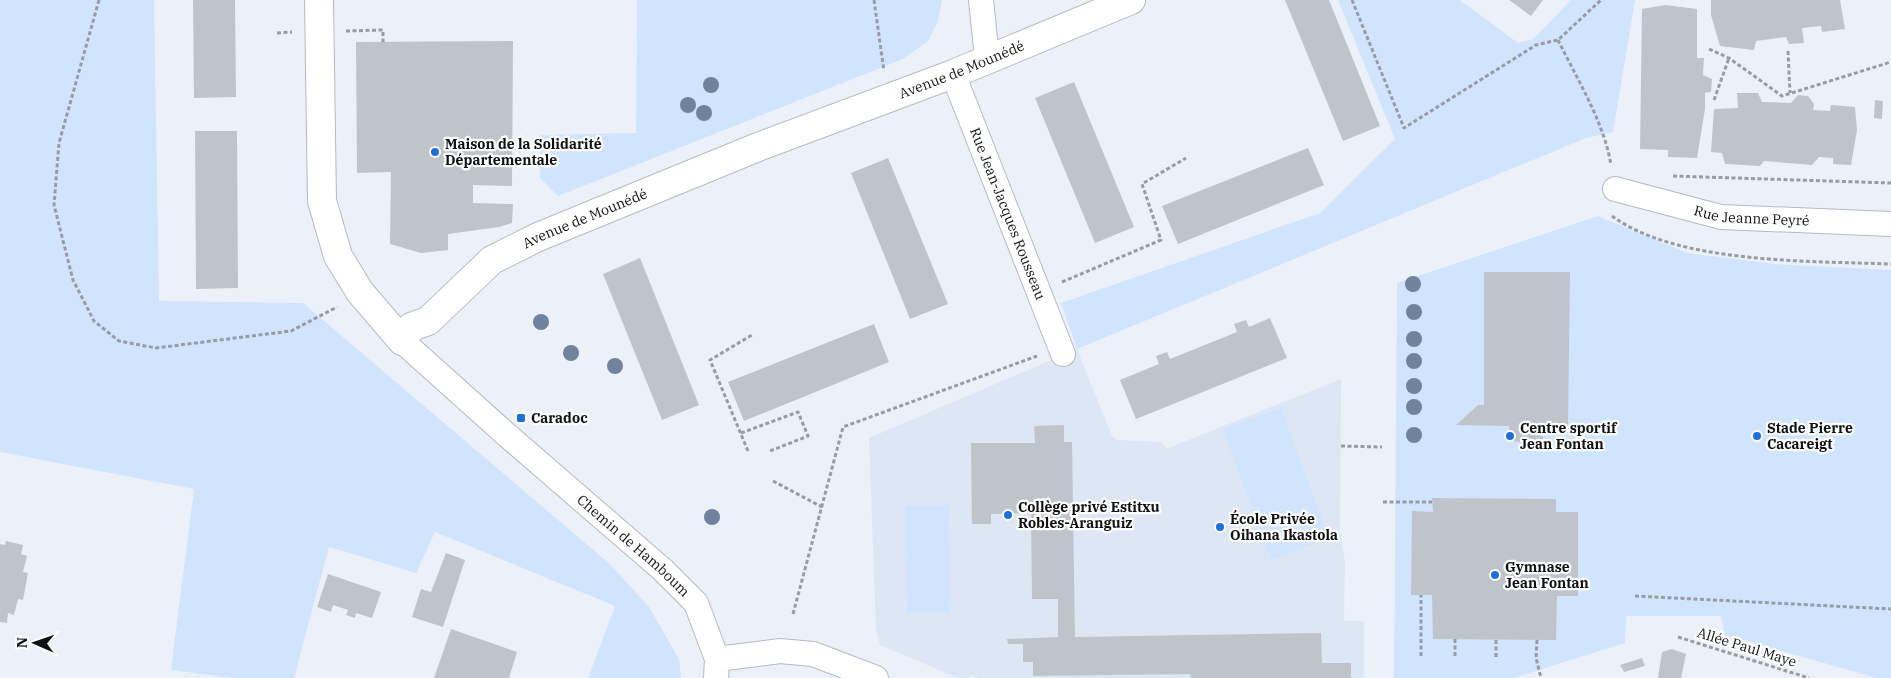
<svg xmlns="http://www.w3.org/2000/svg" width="1891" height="678" viewBox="0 0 1891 678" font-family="'IBM Plex Serif',serif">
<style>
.built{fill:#dce6f5}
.green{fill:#d1e4fd}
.building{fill:#bfc4cb}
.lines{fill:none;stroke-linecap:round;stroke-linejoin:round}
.minor-casing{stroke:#b4bac1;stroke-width:26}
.tertiary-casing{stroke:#b4bac1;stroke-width:30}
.path{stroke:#989ca1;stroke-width:3;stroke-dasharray:4 2.5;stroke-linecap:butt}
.minor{stroke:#fff;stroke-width:24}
.tertiary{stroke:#fff;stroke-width:28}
.tree{fill:#6f829e}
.poi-dot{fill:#1d70da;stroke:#fefefe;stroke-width:2}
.labels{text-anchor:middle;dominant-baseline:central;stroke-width:4.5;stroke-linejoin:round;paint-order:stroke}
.street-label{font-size:14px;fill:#0f1113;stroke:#fefefe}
.poi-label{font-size:14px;font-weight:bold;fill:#0f1113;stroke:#fefefe;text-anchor:start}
</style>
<rect width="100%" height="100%" fill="#ecf1f9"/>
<path class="built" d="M1077,349L1112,436L1117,440L1162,442L1166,449L1341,379L1340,529L1345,563L1344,621H1364V678H978L971,675L969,678H958L880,645L876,629L869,438Z"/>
<path class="green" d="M0,0H154L159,301L303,303L611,565L649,607L679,659L681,678H588L615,606L435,532L416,573L329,547L294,678H233L171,670L194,489L0,452Z
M637,0H942L938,21L928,41L903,59L558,196L540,178L541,135L636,133Z
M1338,0H1460L1518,43L1533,39L1571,0H1635L1613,132L1586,138L1077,349L1061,303L1320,213L1395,139Z
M1598,216L1687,253L1775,264L1891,270V678H1877L1725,635L1721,616H1626L1625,643L1514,678H1394L1397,283Z
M1281,408L1329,538L1271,560L1223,429Z
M949,505L950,612L907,613L905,506Z"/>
<path class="building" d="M193,0H235L236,97L194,98Z
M1285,0H1329L1380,126L1343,141Z
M1509,0H1543L1531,16Z
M1711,0H1840L1845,29L1822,32L1821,26L1802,28L1804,43L1789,44L1786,37L1756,41L1754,50L1720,46L1711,15Z
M1665,5L1697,9V58H1704L1703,75L1712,79L1711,92L1705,93V109L1697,158L1668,157V150L1640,149L1642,9Z
M513,41L512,186L473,185V203L513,204L512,223L499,227L448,234V250L421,253L390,244L391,172L357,173L356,42Z
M1074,82L1134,227L1095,243L1035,98Z
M1737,93H1758L1762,102L1791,103L1798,95L1808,96L1814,104L1813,110L1830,111L1831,105L1855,107L1857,130L1851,165L1833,164V158L1819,157L1812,165L1764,161L1760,166L1725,164L1722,153L1711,152L1714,109L1738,108Z
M1875,100L1883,101L1882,119L1874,118Z
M195,131H237L238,288L196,289Z
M1308,148L1324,185L1178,244L1162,206Z
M888,158L948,304L910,319L851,173Z
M640,258L699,405L662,420L603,274Z
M1484,272H1570L1568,426H1542L1543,439L1528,444L1509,440V426L1456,425L1478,405H1484Z
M1270,318L1287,358L1136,419L1120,380L1159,364L1156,356L1167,352L1170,359L1237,332L1234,324L1246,320L1249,327Z
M874,324L889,362L744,421L728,382Z
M1064,425V442H1072L1075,637L1321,633L1322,663H1351V678H1191L1190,674L1033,676V662H1023V644H1008L1007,639L1058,637V599H1032L1031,513L991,514V524H972L971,443H1035L1034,426Z
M1432,498L1556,499V512H1578V596H1557L1556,640L1433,639L1432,595H1411L1412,511L1433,512Z
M6,541L23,545L21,554L27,556L23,572L28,573L23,600L18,599L14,615L8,613L7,623L0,622V544L5,545Z
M446,553L465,560L443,627L412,617L421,589L431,592Z
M328,574L381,592L372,618L356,613L355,618L346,615L348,610L333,605L331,612L317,607Z
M451,629L517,652L509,678H434Z
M1672,649L1686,654L1681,678H1658L1662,652Z
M1642,658L1645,666L1624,672L1620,665Z"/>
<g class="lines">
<defs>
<g id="minor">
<path d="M981,0L987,58"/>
<path id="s1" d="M953,74L1063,354"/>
<path id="s2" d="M1615,189L1721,217L1891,224"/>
<path id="s3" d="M402,341L508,436L663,570L696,603L717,659L716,678"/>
<path d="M717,659L780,651L813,654L876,678"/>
</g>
<g id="tertiary">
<path id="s4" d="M319,0L322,201L338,256L360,292L402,341L411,327L428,321L492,260L538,237L758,147L953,74L1131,0"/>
</g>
</defs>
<use href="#minor" class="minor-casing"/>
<use href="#tertiary" class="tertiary-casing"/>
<path class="path" d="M99,0L59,143L54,205L73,280L94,321L119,341L156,348L291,331L337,307
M874,0L884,71
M1352,0L1404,128L1536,45L1558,40L1601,0
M346,31L383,30V42
M277,33L292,32
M1558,40C1577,79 1604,122 1611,165
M1709,49L1729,58L1782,96L1891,62
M1788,51L1790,93
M1714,100L1729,58
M1673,176L1891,183
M1612,216C1677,264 1811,261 1891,264
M1062,282L1161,240L1142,184L1186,158
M741,433L798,412L808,436L770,451
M1341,446L1382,447
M748,451L710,360L752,335
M773,481L822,507
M1383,502H1432
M1635,596L1891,609
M793,614L843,427L1037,356
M1678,637L1809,678
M1455,639V657
M1496,640V658
M1537,640L1536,658L1541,678
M1421,656V595"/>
<use href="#minor" class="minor"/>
<use href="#tertiary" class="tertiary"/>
</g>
<g class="tree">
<circle cx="711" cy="85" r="8"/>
<circle cx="688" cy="105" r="8"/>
<circle cx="704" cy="113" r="8"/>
<circle cx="1413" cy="284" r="8"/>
<circle cx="1414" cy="312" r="8"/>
<circle cx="541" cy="322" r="8"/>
<circle cx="1414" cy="339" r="8"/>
<circle cx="571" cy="353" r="8"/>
<circle cx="1414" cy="361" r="8"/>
<circle cx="615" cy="366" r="8"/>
<circle cx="1414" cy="386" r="8"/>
<circle cx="1414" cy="407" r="8"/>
<circle cx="1414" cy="435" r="8"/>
<circle cx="712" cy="517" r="8"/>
</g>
<g class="poi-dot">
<circle cx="435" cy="152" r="5"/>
<rect x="516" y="413" width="10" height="10" rx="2.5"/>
<circle cx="1510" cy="436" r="5"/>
<circle cx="1757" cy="436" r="5"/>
<circle cx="1008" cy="515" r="5"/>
<circle cx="1220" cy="527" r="5"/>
<circle cx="1495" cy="575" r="5"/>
</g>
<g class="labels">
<g class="street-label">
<text stroke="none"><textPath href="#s4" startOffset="995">Avenue de Mounédé</textPath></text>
<text stroke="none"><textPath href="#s1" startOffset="150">Rue Jean-Jacques Rousseau</textPath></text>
<text stroke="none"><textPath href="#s2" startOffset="140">Rue Jeanne Peyré</textPath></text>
<text stroke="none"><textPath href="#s4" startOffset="590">Avenue de Mounédé</textPath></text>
<text stroke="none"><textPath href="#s3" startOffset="309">Chemin de Hamboum</textPath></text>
<text transform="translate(1747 647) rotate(17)">Allée Paul Maye</text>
</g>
<g class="poi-label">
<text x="445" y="144">Maison de la Solidarité<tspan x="445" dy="16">Départementale</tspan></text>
<text x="531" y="418">Caradoc</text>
<text x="1520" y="428">Centre sportif<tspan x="1520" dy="16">Jean Fontan</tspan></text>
<text x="1767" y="428">Stade Pierre<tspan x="1767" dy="16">Cacareigt</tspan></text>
<text x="1018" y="507">Collège privé Estitxu<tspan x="1018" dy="16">Robles-Aranguiz</tspan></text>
<text x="1230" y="519">École Privée<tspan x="1230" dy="16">Oihana Ikastola</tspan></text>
<text x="1505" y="567">Gymnase<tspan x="1505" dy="16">Jean Fontan</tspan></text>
</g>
</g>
<g transform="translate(35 643) rotate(272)" stroke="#fefefe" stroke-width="4" paint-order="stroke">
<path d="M0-4L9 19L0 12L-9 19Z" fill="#0f1113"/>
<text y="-8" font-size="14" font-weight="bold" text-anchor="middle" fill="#0f1113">N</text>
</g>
</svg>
